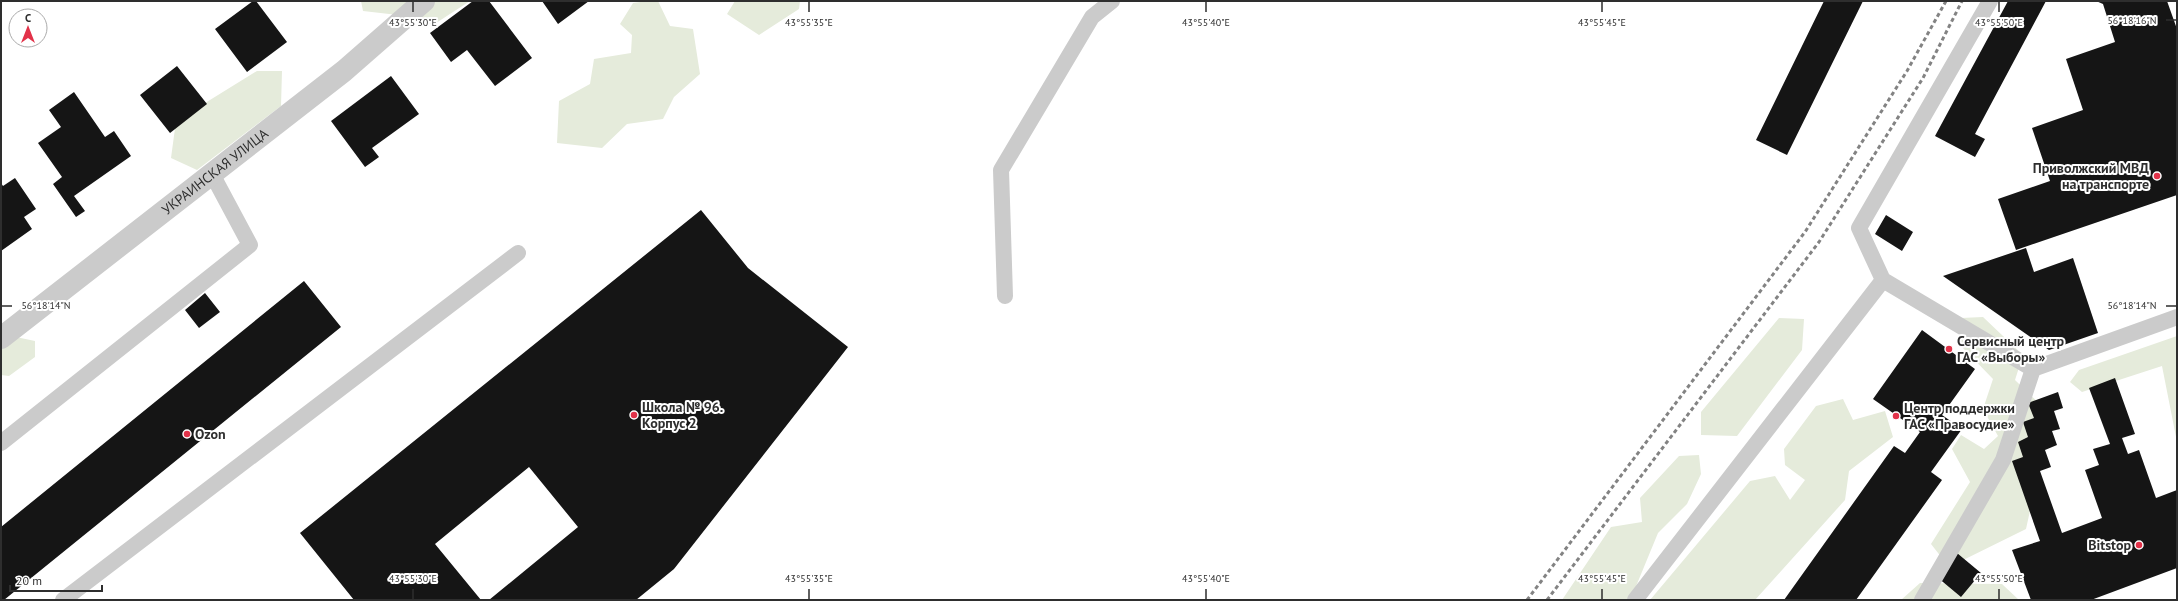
<svg xmlns="http://www.w3.org/2000/svg" width="2178" height="601" viewBox="0 0 2178 601" font-family="'PT Sans',sans-serif">
<style>
.green{fill:#e5ebdb}
.building{fill:#151515}
.lines{fill:none;stroke-linecap:round;stroke-linejoin:round}
.service{stroke:#cbcbcb;stroke-width:16}
.tertiary{stroke:#cbcbcb;stroke-width:22}
.rail{stroke:#838383;stroke-width:3;stroke-dasharray:4 3;stroke-linecap:butt}
.ticks{fill:none;stroke:#2e2e2e;stroke-width:1.5}
.poi-dot{fill:#e23249;stroke:#fff;stroke-width:1.5}
.labels{text-anchor:middle;dominant-baseline:central;stroke-width:4;stroke-linejoin:round;paint-order:stroke}
.poi-label{font-size:14px;font-weight:bold;fill:#2e2e2e;stroke:#fff;text-anchor:start}
.street-label{font-size:14px;fill:#2e2e2e;stroke:#fff}
.ticks-label{font-size:10px;text-anchor:middle;fill:#2e2e2e;stroke:#fff;stroke-width:4;stroke-linejoin:round;paint-order:stroke}
</style>
<rect width="100%" height="100%" fill="#fff"/>
<path class="green" d="M361,1H412L398,15L363,11Z
M434,1H470L433,25L419,20L423,9Z
M647,1H658L670,26L693,29L700,74L674,97L663,119L627,124L602,148L557,143L559,101L590,84L594,59L631,53L632,35L620,24L633,3Z
M735,1H800L799,9L759,35L727,14Z
M257,71H282L281,106L197,170L171,158L176,121Z
M1983,317L2023,355L2015,380L2051,415L2026,529L1949,567L1931,544L1970,482L1952,449L1961,435L1984,449L1998,436L1983,409L1993,379L1961,346V318Z
M1779,318L1804,319L1802,350L1737,436L1701,435V412Z
M2177,336V442L2162,366L2082,392L2070,382L2079,370Z
M16,337L35,341V357L9,376L1,375V347Z
M1843,399L1853,420L1885,411L1893,437L1849,471L1845,500L1755,600H1650L1750,481L1775,476L1790,500L1805,480L1785,465L1784,449L1816,406Z
M1699,455L1701,474L1687,504L1658,533L1632,596L1628,600H1562L1611,527L1642,522L1640,498L1679,456Z
M1920,583L2002,584L2019,600H1901Z"/>
<path class="building" d="M253,1H256L287,42L247,72L215,29Z
M473,1H489L532,58L495,86L467,50L451,62L430,33Z
M542,1H589L558,24Z
M1824,1H1863L1787,155L1756,140Z
M2008,1H2046L1975,134L1985,139L1975,157L1935,136Z
M2096,1H2167L2177,29V195L2016,250L1998,199L2050,181L2032,128L2083,110L2066,59L2115,42L2103,4Z
M177,66L207,104L170,133L140,95Z
M391,76L419,114L372,148L379,157L365,167L331,121Z
M74,92L105,137L114,131L131,156L74,196L85,211L76,217L53,184L62,177L38,143L61,127L49,110Z
M15,178L36,209L24,217L32,229L1,251V183L3,186Z
M701,210L748,268L848,347L674,569L636,600H489L578,527L529,467L435,544L481,600H354L300,533Z
M1886,215L1913,232L1902,251L1875,234Z
M2026,248L2034,272L2073,258L2098,333L2049,350L1943,276Z
M304,281L341,327L4,600H1V527Z
M205,293L220,312L199,328L185,310Z
M1922,330L1975,369L1942,415L1962,429L1931,472L1942,480L1856,600H1784L1894,446L1905,453L1920,432L1873,399Z
M2115,378L2135,434L2122,438L2128,454L2139,450L2156,498L2177,490V568L2091,600H2031L2012,550L2040,541L2012,461L2023,457L2018,442L2028,437L2023,422L2034,418L2028,403L2058,392L2063,408L2054,411L2060,429L2052,431L2057,445L2045,450L2051,467L2040,471L2062,533L2102,518L2085,470L2099,465L2093,449L2110,444L2089,388Z
M1957,553L1981,573L1961,597L1937,577Z"/>
<g class="lines">
<path class="service" d="M1883,280L2033,369L2177,317
M1005,296L1001,170L1092,17L1112,1
M1,443L250,245L212,174
M63,600L518,253
M1635,600L1883,280L1859,228L1990,1
M1922,600L2003,460L2033,369"/>
<path class="tertiary" id="s1" d="M1,338L344,71L424,1"/>
<path class="rail" d="M1527,600L1805,232L1907,71L1946,1
M1547,600L1819,242L1923,78L1962,1"/>
</g>
<path class="ticks" d="M413,2V12M809,2V12M1206,2V12M1602,2V12M1999,2V12M2166,20H2176M2,306H12M2166,306H2176M413,589V599M809,589V599M1206,589V599M1602,589V599M1999,589V599"/>
<g class="poi-dot">
<circle cx="2157" cy="176" r="4"/>
<circle cx="1949" cy="349" r="4"/>
<circle cx="634" cy="415" r="4"/>
<circle cx="1896" cy="416" r="4"/>
<circle cx="187" cy="434" r="4"/>
<circle cx="2139" cy="545" r="4"/>
</g>
<g class="labels">
<g class="poi-label">
<text x="2149" y="168" text-anchor="end">Приволжский МВД<tspan x="2149" dy="16">на транспорте</tspan></text>
<text x="1957" y="341">Сервисный центр<tspan x="1957" dy="16">ГАС «Выборы»</tspan></text>
<text x="642" y="407">Школа № 96.<tspan x="642" dy="16">Корпус 2</tspan></text>
<text x="1904" y="408">Центр поддержки<tspan x="1904" dy="16">ГАС «Правосудие»</tspan></text>
<text x="195" y="434">Ozon</text>
<text x="2131" y="545" text-anchor="end">Bitstop</text>
</g>
<g class="street-label">
<text stroke="none"><textPath href="#s1" startOffset="271">УКРАИНСКАЯ УЛИЦА</textPath></text>
</g>
</g>
<g class="ticks-label">
<text x="2132" y="24">56°18'16"N</text>
<text x="413" y="26">43°55'30"E</text>
<text x="809" y="26">43°55'35"E</text>
<text x="1206" y="26">43°55'40"E</text>
<text x="1602" y="26">43°55'45"E</text>
<text x="1999" y="26">43°55'50"E</text>
<text x="46" y="309">56°18'14"N</text>
<text x="2132" y="309">56°18'14"N</text>
<text x="413" y="582">43°55'30"E</text>
<text x="809" y="582">43°55'35"E</text>
<text x="1206" y="582">43°55'40"E</text>
<text x="1602" y="582">43°55'45"E</text>
<text x="1999" y="582">43°55'50"E</text>
</g>
<rect width="2178" height="601" fill="none" stroke="#2e2e2e" stroke-width="4"/>
<g transform="translate(28 28)"><circle r="19" fill="#ffffff" stroke="#ababab"/>
<path d="M0-3L7 15L0 10L-7 15Z" fill="#e23249"/>
<text y="-6" font-size="11" font-weight="bold" text-anchor="middle" fill="#2e2e2e">С</text>
</g>
<path d="M10 585v6h92v-6" fill="none" stroke="#2e2e2e" stroke-width="2"/>
<text x="16" y="585" font-size="12" fill="#2e2e2e" stroke="#ffffff" stroke-width="3" paint-order="stroke">20 m</text>
</svg>
